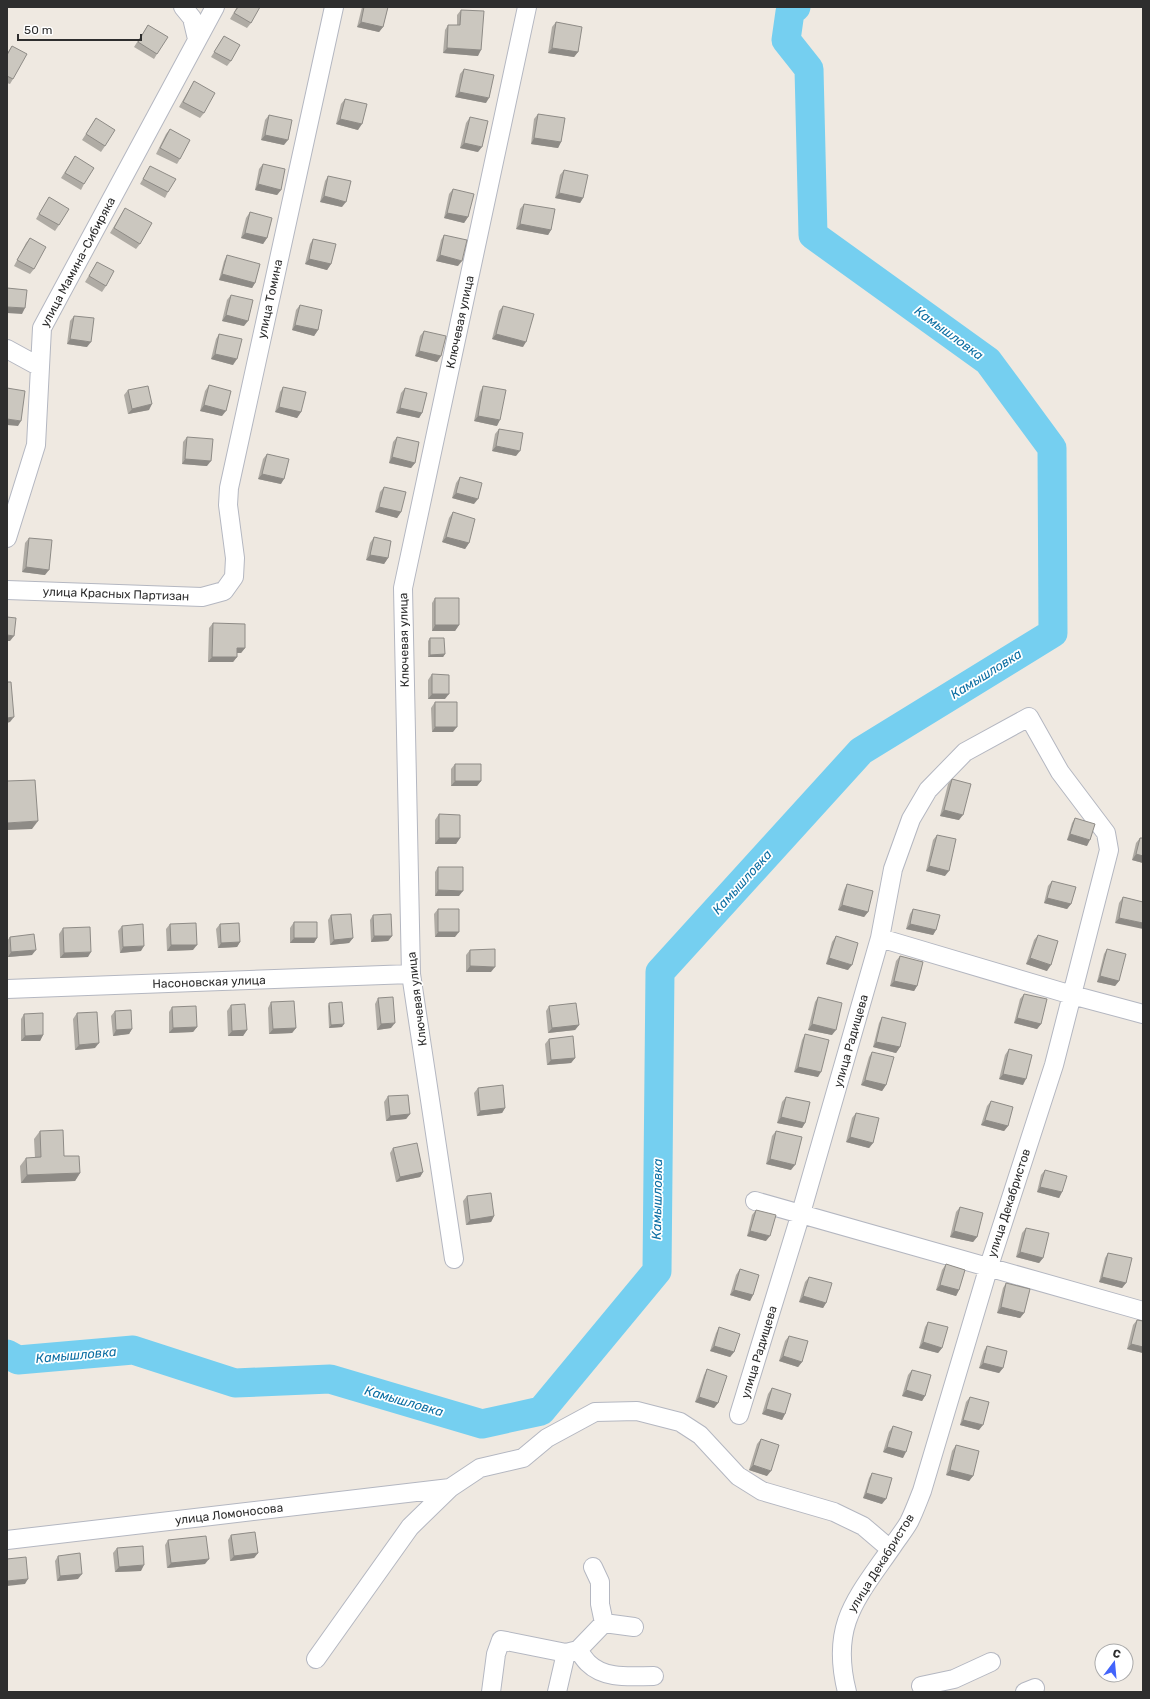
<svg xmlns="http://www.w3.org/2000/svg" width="1150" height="1699" viewBox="0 0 1150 1699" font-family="Rubik,sans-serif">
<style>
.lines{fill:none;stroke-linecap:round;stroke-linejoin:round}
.river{stroke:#75cff0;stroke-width:29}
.minor-casing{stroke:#b4b7c1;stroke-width:20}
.minor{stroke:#fff;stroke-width:18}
.wall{fill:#afaba4}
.shaded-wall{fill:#8e8b86}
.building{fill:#cbc7bf;stroke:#8e8b86}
.labels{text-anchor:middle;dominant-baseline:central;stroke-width:3.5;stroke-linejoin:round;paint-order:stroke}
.street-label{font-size:12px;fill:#2e2e2e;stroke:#fff}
.water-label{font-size:13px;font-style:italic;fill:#0d6fa3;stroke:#fff}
</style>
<rect width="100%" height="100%" fill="#efe9e1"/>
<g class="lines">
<path class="river" d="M7,1354L18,1360L133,1350L235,1383L330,1379L482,1424L541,1411L657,1271L660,972L861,751L1053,633L1052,448L988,361L813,235L809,69L786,40L790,12L796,7"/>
<defs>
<path id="minor" d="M183,7L192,18L197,39
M7,349L40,367
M7,538L36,445L42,328L215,7
M7,590L202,597L224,591L234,577L235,558L228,505L229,488L334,7
M880,938L1072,995L1143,1014
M7,989L411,974
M755,1201L1143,1311
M454,1259L411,974L403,588L527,7
M739,1415L801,1213L880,938L893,869L911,819L928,790L965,752L1029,717L1060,772L1106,833L1109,850L1054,1065L989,1266L922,1491C918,1501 914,1512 909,1522C904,1531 897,1539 892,1547C856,1599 830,1625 847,1692
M7,1540L450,1488
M593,1567L600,1582V1604L604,1623
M604,1623L634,1627
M578,1650C581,1654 584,1659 588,1663C605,1680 632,1676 654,1676
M316,1659L410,1527L450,1488L480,1468L523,1458L547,1438L595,1412L637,1411L680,1422L700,1435L738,1476L762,1491L834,1512L863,1526L890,1549
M921,1686L954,1679L991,1662
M491,1692L496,1654L501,1640L566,1653L578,1650L604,1623
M557,1692L566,1653
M1025,1692L1035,1688"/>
</defs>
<use href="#minor" class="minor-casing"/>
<use href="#minor" class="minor"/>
</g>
<path class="wall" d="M237,7H259L251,23L247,28L230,19Z
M362,7H388L383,27L379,32L357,27Z
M461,10L478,56L443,53L445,30L448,25H457V15Z
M556,22L578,52L574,57L548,53L552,27Z
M148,25L157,54L154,59L134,47Z
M224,36L231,61L227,66L211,57Z
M12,46L13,79L10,84L7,83V53Z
M464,69L486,103L455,97L460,74Z
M194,81L204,113L200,118L179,107L191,86Z
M345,99L358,130L336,124L341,104Z
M538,114L561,142L558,148L531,144L534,119Z
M269,115L284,145L261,140L265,120Z
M470,117L478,152L460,148L466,123Z
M96,118L105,146L101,152L82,140Z
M170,129L180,159L177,164L156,154L166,134Z
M75,156L84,184L81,190L61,178Z
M263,164L281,190L277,195L255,190L259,169Z
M150,166L168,192L165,198L140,184Z
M564,170L583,198L580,203L555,198L560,175Z
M328,176L342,207L320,202L325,181Z
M453,189L468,217L464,223L444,218L449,194Z
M49,197L59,225L55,231L36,219Z
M524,204L551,230L548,235L516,229L520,209Z
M125,208L140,244L136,249L110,233Z
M250,212L267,238L263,244L241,238L246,218Z
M444,235L458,266L436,261L441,240Z
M30,238L34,269L30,274L14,266L26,243Z
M313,239L331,264L327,270L305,264L310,244Z
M227,255L255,283L252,288L219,280L224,261Z
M97,262L106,286L102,292L85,282Z
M231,295L244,326L222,321L227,300Z
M300,305L318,330L314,336L292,330L296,310Z
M503,306L523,347L492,339L499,311Z
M74,316L87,347L67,344L70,321Z
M424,331L441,356L437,362L415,356L420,336Z
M219,334L233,365L211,359L216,339Z
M209,385L222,416L200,411L205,391Z
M483,386L497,426L474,421L480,392Z
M283,387L301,412L297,418L275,412L280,392Z
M405,388L422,413L419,418L396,413L401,393Z
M128,390L149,410L128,414L124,395Z
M499,429L516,456L492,451L495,434Z
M187,437L207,466L182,464L183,442Z
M397,437L415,463L411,468L389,463L393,442Z
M267,454L281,484L258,479L263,459Z
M460,477L474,504L452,498L456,483Z
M384,487L401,512L397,518L375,512L380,492Z
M453,512L469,543L465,549L442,542L449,518Z
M374,537L388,558L384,564L366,560L370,543Z
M29,538L45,575L22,572L25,543Z
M435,598L459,625L455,631H432V603Z
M213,623L245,648L241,653H237V657L233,662H208L209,628Z
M430,638L445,654L443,657H428V641Z
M432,674L445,699H428V680Z
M435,702L453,732H432L431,708Z
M455,764L481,781L477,786H451V769Z
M952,779L959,820L940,816L948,784Z
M439,814L460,838L456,844H435V820Z
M1075,818L1087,846L1067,840L1072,823Z
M937,835L945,876L926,871L933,840Z
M1140,838L1143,863L1132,860L1136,843Z
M438,867L459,896H435V872Z
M1052,881L1071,904L1067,909L1044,903L1048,886Z
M847,884L868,912L864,917L838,910L844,890Z
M1123,897L1143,902L1115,923L1119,903Z
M438,909L455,937H435L434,914Z
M913,909L936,930L933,935L906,929L910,914Z
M331,915L353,938L349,943L330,945L328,920Z
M373,915L392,936L388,941L371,942L370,920Z
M294,922L317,938L314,943H290V928Z
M170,924L193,950L167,951L166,929Z
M220,924L240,942L237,947L218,948L216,929Z
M122,926L141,951L120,953L118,931Z
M63,928L88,957L60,958L59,934Z
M1038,935L1047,971L1026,964L1034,940Z
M836,936L848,970L826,964L832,942Z
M10,937L32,955L8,957L7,941Z
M1107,949L1119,981L1115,986L1097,982L1104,954Z
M470,950L491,972H466V955Z
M900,956L917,986L914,991L890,986L896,961Z
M1024,994L1041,1024L1037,1029L1014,1023L1020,999Z
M818,997L832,1035L808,1030L815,1002Z
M378,998L391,1028L377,1030L375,1004Z
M271,1002L296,1028L292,1033L269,1034L268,1008Z
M329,1003L342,1027L329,1028L328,1006Z
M231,1005L247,1030L243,1036H228L227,1011Z
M549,1006L579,1025L575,1030L548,1033L546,1011Z
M172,1007L197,1027L193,1032L169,1033V1012Z
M115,1011L132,1029L129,1034L113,1036L111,1016Z
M77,1013L95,1048L75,1050L73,1019Z
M24,1014L43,1035L40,1041H21V1019Z
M882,1017L900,1047L896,1053L873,1047L879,1023Z
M805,1034L818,1077L794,1072L802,1040Z
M549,1039L575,1058L571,1063L547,1065L545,1044Z
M1009,1049L1023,1085L999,1079L1005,1055Z
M872,1052L886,1085L882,1091L861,1085L869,1057Z
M478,1088L505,1108L502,1113L477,1116L474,1093Z
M388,1096L410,1114L406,1119L386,1121L384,1102Z
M786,1097L805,1123L802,1128L777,1123L782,1102Z
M991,1101L1008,1126L1004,1131L981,1125L987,1106Z
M856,1113L873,1143L869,1148L846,1142L852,1118Z
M40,1131L80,1173L75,1181L21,1183L20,1166L26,1158H35L34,1139Z
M776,1131L791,1170L766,1164L772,1136Z
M393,1148L423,1172L420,1177L396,1182L390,1153Z
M1045,1170L1062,1192L1059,1198L1037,1192L1041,1175Z
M467,1196L494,1216L491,1222L466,1225L463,1201Z
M960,1207L977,1237L973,1242L950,1237L956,1212Z
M756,1210L766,1241L747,1236L752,1215Z
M1026,1228L1043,1258L1039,1263L1016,1257L1022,1233Z
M1108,1253L1126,1283L1122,1288L1099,1282L1105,1258Z
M946,1264L959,1290L956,1296L936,1290L942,1270Z
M740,1269L753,1295L750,1301L730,1295L736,1275Z
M809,1277L826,1303L823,1308L799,1302L805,1282Z
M1006,1283L1024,1313L1020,1318L997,1313L1003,1288Z
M1137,1320L1143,1353L1127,1349L1133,1325Z
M928,1322L942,1348L938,1353L919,1348L925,1327Z
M719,1327L734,1352L730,1357L710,1351L716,1333Z
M789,1336L802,1362L798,1367L779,1361L785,1341Z
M987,1346L1003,1368L999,1373L979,1368L984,1351Z
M707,1369L718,1403L714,1408L695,1402L704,1375Z
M912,1370L925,1396L922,1401L902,1396L908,1375Z
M772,1388L785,1414L782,1420L762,1414L768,1394Z
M970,1397L979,1430L960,1425L966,1402Z
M893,1426L903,1458L883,1452L889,1432Z
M761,1439L767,1476L749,1470L757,1444Z
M956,1445L973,1476L969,1481L946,1475L952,1451Z
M872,1473L882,1504L863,1498L869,1478Z
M231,1535L258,1553L254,1558L230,1561L228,1540Z
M168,1540L205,1564L167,1568L165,1545Z
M117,1548L141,1571L115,1572L113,1553Z
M58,1556L78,1579L57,1581L55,1561Z"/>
<path class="shaded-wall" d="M361,22L383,27L379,32L357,27Z
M447,48L481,50L478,56L443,53Z
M552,48L578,52L574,57L548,53Z
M459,92L489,98L486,103L455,97Z
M340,119L362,124L358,130L336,124Z
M265,135L288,140L284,145L261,140Z
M534,138L561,142L558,148L531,144Z
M464,143L482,147L478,152L460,148Z
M258,184L281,190L277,195L255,190Z
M559,193L583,198L580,203L555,198Z
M324,196L346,202L342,207L320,202Z
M447,213L468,217L464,223L444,218Z
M520,224L551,230L548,235L516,229Z
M245,233L267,238L263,244L241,238Z
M440,255L462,261L458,266L436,261Z
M309,259L331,264L327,270L305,264Z
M222,274L255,283L252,288L219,280Z
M7,307L25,308L22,314L7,313Z
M226,315L248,321L244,326L222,321Z
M295,325L318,330L314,336L292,330Z
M496,334L526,342L523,347L492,339Z
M70,339L91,342L87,347L67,344Z
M419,351L441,356L437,362L415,356Z
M215,354L237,359L233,365L211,359Z
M152,404L149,410L128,414L132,409Z
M204,405L226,411L222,416L200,411Z
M279,407L301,412L297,418L275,412Z
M400,408L422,413L419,418L396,413Z
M478,416L500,420L497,426L474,421Z
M7,419L21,421L18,426L7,425Z
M496,446L520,451L516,456L492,451Z
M392,457L415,463L411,468L389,463Z
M185,459L211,461L207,466L182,464Z
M262,474L284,479L281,484L258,479Z
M456,493L478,499L474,504L452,498Z
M379,507L401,512L397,518L375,512Z
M446,537L469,543L465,549L442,542Z
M370,555L388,558L384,564L366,560Z
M26,567L49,570L45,575L22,572Z
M435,625H459L455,631H432Z
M7,635L14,636L10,641H7Z
M237,648H245L241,653H233Z
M445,654L443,657H428L430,655Z
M212,657H237L233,662H208Z
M432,694H449L445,699H428Z
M14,717L10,722L7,723V718Z
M435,727H457L453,732H432Z
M455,781H481L477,786H451Z
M944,810L963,815L959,820L940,816Z
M38,821L32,829L7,830V823Z
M1070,834L1090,840L1087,846L1067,840Z
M439,838H460L456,844H435Z
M1136,854L1143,856V863L1132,860Z
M929,866L949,871L945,876L926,871Z
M438,890L463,891L459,896H435Z
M1047,898L1071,904L1067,909L1044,903Z
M842,905L868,912L864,917L838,910Z
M1119,918L1143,923V929L1115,923Z
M910,924L936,930L933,935L906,929Z
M438,932H459L455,937H435Z
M374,936H392L388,941L371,942Z
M294,938H317L314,943H290Z
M353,938L349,943L330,945L334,940Z
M240,942L237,947L218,948L221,943Z
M171,945H197L193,950L167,951Z
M144,946L141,951L120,953L123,947Z
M36,950L32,955L8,957L11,952Z
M91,952L88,957L60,958L64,953Z
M829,958L852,965L848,970L826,964Z
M1030,958L1051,965L1047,971L1026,964Z
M470,966L495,967L491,972H466Z
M1100,976L1119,981L1115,986L1097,982Z
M894,981L917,986L914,991L890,986Z
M1017,1018L1041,1024L1037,1029L1014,1023Z
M395,1023L391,1028L377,1030L381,1024Z
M344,1024L342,1027L329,1028L331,1025Z
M812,1024L836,1030L832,1035L808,1030Z
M579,1025L575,1030L548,1033L552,1028Z
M197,1027L193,1032L169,1033L173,1028Z
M296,1028L292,1033L269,1034L273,1029Z
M132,1029L129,1034L113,1036L116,1030Z
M247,1030L243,1036H228L232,1031Z
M43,1035L40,1041H21L25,1036Z
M876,1042L900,1047L896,1053L873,1047Z
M99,1043L95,1048L75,1050L79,1045Z
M575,1058L571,1063L547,1065L551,1060Z
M798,1067L821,1072L818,1077L794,1072Z
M1003,1074L1026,1079L1023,1085L999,1079Z
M865,1080L886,1085L882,1091L861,1085Z
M505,1108L502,1113L477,1116L480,1111Z
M410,1114L406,1119L386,1121L390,1116Z
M781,1117L805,1123L802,1128L777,1123Z
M985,1120L1008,1126L1004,1131L981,1125Z
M850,1137L873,1143L869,1148L846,1142Z
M770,1159L795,1165L791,1170L766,1164Z
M423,1172L420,1177L396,1182L400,1177Z
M80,1173L75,1181L21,1183L27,1175Z
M1040,1187L1062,1192L1059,1198L1037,1192Z
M494,1216L491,1222L466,1225L470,1220Z
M750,1231L770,1236L766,1241L747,1236Z
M954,1231L977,1237L973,1242L950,1237Z
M1020,1252L1043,1258L1039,1263L1016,1257Z
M1102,1277L1126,1283L1122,1288L1099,1282Z
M940,1285L959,1290L956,1296L936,1290Z
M734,1290L753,1295L750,1301L730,1295Z
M803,1296L826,1303L823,1308L799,1302Z
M1001,1307L1024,1313L1020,1318L997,1313Z
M923,1342L942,1348L938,1353L919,1348Z
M1131,1344L1143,1347V1353L1127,1349Z
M714,1346L734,1352L730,1357L710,1351Z
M783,1356L802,1362L798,1367L779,1361Z
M983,1363L1003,1368L999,1373L979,1368Z
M906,1390L925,1396L922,1401L902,1396Z
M699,1397L718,1403L714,1408L695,1402Z
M766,1409L785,1414L782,1420L762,1414Z
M963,1420L983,1425L979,1430L960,1425Z
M887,1447L906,1452L903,1458L883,1452Z
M753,1465L771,1471L767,1476L749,1470Z
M950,1470L973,1476L969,1481L946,1475Z
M866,1493L886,1499L882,1504L863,1498Z
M258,1553L254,1558L230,1561L234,1556Z
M209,1559L205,1564L167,1568L171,1563Z
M144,1565L141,1571L115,1572L119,1567Z
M82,1574L78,1579L57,1581L60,1576Z
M28,1579L25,1584L7,1586V1581Z"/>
<path class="building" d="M238,7H260L251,23L234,13Z
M364,7H388L383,27L361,22Z
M461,10L484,11L481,50L447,48L448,25H460Z
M556,22L582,27L578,52L552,48Z
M148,25L168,37L157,54L138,42Z
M224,36L240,45L231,61L214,52Z
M12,46L27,54L13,79L7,76V55Z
M464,69L494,75L489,98L459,92Z
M194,81L215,93L204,113L183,102Z
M345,99L367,104L362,124L340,119Z
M538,114L565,118L561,142L534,138Z
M269,115L292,120L288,140L265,135Z
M470,117L488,121L482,147L464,143Z
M96,118L115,130L105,146L86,134Z
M170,129L190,140L180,159L160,148Z
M75,156L94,168L84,184L65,173Z
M263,164L285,169L281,190L258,184Z
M150,166L176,179L168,192L143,179Z
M564,170L588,175L583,198L559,193Z
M328,176L351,181L346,202L324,196Z
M453,189L474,194L468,217L447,213Z
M49,197L69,209L59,225L39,214Z
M524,204L555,209L551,230L520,224Z
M125,208L152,223L140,244L114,228Z
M250,212L272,218L267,238L245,233Z
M444,235L467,240L462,261L440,255Z
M30,238L46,247L34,269L17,260Z
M313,239L336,244L331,264L309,259Z
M227,255L260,264L255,283L222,274Z
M97,262L114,271L106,286L89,276Z
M7,288L27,290L25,308L7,307Z
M231,295L253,300L248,321L226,315Z
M300,305L322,310L318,330L295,325Z
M503,306L534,314L526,342L496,334Z
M74,316L94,318L91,342L70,339Z
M424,331L446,336L441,356L419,351Z
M219,334L242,339L237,359L215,354Z
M209,385L231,391L226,411L204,405Z
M148,386L152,404L132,409L128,390Z
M483,386L506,390L500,420L478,416Z
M283,387L306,392L301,412L279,407Z
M7,388L25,391L21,421L7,419Z
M405,388L427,393L422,413L400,408Z
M499,429L523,433L520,451L496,446Z
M187,437L213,439L211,461L185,459Z
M397,437L419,442L415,463L392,457Z
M267,454L289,459L284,479L262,474Z
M460,477L482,483L478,499L456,493Z
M384,487L406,492L401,512L379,507Z
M453,512L475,519L469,543L446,537Z
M374,537L391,541L388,558L370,555Z
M29,538L52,540L49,570L26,567Z
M435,598H459V625H435Z
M7,617L16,618L14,636L7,635Z
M213,623L245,624V648H237V657H212Z
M430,638H444L445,654L430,655Z
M432,674L449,675V694H432Z
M7,682H11L14,717L7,718Z
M435,702H457V727H435Z
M455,764H481V781H455Z
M952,779L971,784L963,815L944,810Z
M35,780L38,821L7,823V781Z
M439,814L460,815V838H439Z
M1075,818L1095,824L1090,840L1070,834Z
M937,835L956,839L949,871L929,866Z
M1140,838H1143V856L1136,854Z
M438,867H463V891L438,890Z
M1052,881L1076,887L1071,904L1047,898Z
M847,884L873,891L868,912L842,905Z
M1123,897L1143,902V923L1119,918Z
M438,909H459V932H438Z
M913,909L940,915L936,930L910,924Z
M351,914L353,938L334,940L331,915Z
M391,914L392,936H374L373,915Z
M294,922H317V938H294Z
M196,923L197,945H171L170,924Z
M239,923L240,942L221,943L220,924Z
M143,924L144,946L123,947L122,926Z
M90,927L91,952L64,953L63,928Z
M34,934L36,950L11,952L10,937Z
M1038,935L1058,941L1051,965L1030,958Z
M836,936L858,943L852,965L829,958Z
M495,949V967L470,966V950Z
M1107,949L1126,954L1119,981L1100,976Z
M900,956L923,962L917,986L894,981Z
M1024,994L1047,999L1041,1024L1017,1018Z
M393,997L395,1023L381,1024L378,998Z
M818,997L842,1003L836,1030L812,1024Z
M294,1001L296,1028L273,1029L271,1002Z
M342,1002L344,1024L331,1025L329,1003Z
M576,1003L579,1025L552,1028L549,1006Z
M245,1004L247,1030L232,1031L231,1005Z
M196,1006L197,1027L173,1028L172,1007Z
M131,1010L132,1029L116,1030L115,1011Z
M97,1012L99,1043L79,1045L77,1013Z
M43,1013V1035L25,1036L24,1014Z
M882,1017L906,1023L900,1047L876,1042Z
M805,1034L829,1040L821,1072L798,1067Z
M573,1036L575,1058L551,1060L549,1039Z
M1009,1049L1032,1055L1026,1079L1003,1074Z
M872,1052L894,1057L886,1085L865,1080Z
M503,1085L505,1108L480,1111L478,1088Z
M408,1095L410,1114L390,1116L388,1096Z
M786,1097L810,1102L805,1123L781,1117Z
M991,1101L1013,1107L1008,1126L985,1120Z
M856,1113L879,1118L873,1143L850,1137Z
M63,1130L64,1156H79L80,1173L27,1175L26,1158L41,1157L40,1131Z
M776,1131L802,1137L795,1165L770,1159Z
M417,1143L423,1172L400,1177L393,1148Z
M1045,1170L1067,1176L1062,1192L1040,1187Z
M491,1193L494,1216L470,1220L467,1196Z
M960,1207L983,1213L977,1237L954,1231Z
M756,1210L776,1215L770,1236L750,1231Z
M1026,1228L1049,1233L1043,1258L1020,1252Z
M1108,1253L1132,1258L1126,1283L1102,1277Z
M946,1264L965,1270L959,1290L940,1285Z
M740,1269L759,1275L753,1295L734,1290Z
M809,1277L832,1283L826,1303L803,1296Z
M1006,1283L1030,1289L1024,1313L1001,1307Z
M1137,1320L1143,1321V1347L1131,1344Z
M928,1322L948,1327L942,1348L923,1342Z
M719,1327L740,1334L734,1352L714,1346Z
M789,1336L808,1341L802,1362L783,1356Z
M987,1346L1007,1351L1003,1368L983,1363Z
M707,1369L727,1376L718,1403L699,1397Z
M912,1370L931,1375L925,1396L906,1390Z
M772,1388L791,1394L785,1414L766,1409Z
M970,1397L989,1402L983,1425L963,1420Z
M893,1426L912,1432L906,1452L887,1447Z
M761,1439L779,1445L771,1471L753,1465Z
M956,1445L979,1451L973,1476L950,1470Z
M872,1473L892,1478L886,1499L866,1493Z
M255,1532L258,1553L234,1556L231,1535Z
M206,1536L209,1559L171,1563L168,1540Z
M143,1546L144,1565L119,1567L117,1548Z
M80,1553L82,1574L60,1576L58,1556Z
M26,1557L28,1579L7,1581V1559Z"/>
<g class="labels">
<g class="street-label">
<text transform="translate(78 262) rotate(-62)">улица Мамина-Сибиряка</text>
<text transform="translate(270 299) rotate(-78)">улица Томина</text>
<text transform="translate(460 322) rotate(-78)">Ключевая улица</text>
<text transform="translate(116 594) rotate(2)">улица Красных Партизан</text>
<text transform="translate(404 640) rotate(-91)">Ключевая улица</text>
<text transform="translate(209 982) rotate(-2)">Насоновская улица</text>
<text transform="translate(417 999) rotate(-97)">Ключевая улица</text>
<text transform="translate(851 1041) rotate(-74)">улица Радищева</text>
<text transform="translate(1009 1203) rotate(-72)">улица Декабристов</text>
<text transform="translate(759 1352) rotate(-73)">улица Радищева</text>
<text transform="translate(229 1514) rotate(-7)">улица Ломоносова</text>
<text transform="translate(881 1563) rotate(-58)">улица Декабристов</text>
</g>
<g class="water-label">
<text transform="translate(949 333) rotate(36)">Камышловка</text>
<text transform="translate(986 674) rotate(-32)">Камышловка</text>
<text transform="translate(742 882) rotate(-48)">Камышловка</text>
<text transform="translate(657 1199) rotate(-89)">Камышловка</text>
<text transform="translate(76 1355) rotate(-5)">Камышловка</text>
<text transform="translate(404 1401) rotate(16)">Камышловка</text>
</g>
</g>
<rect width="1150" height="1699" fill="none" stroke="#2e2e2e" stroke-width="16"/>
<g transform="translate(1114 1663) rotate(16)"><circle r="19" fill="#ffffff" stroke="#ababab"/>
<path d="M0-3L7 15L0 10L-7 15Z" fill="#4264fb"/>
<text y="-6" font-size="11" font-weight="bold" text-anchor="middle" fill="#2e2e2e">С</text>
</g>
<path d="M18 34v6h123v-6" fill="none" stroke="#2e2e2e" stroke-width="2"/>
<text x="24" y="34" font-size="12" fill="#2e2e2e" stroke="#ffffff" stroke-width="3" paint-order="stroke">50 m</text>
</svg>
